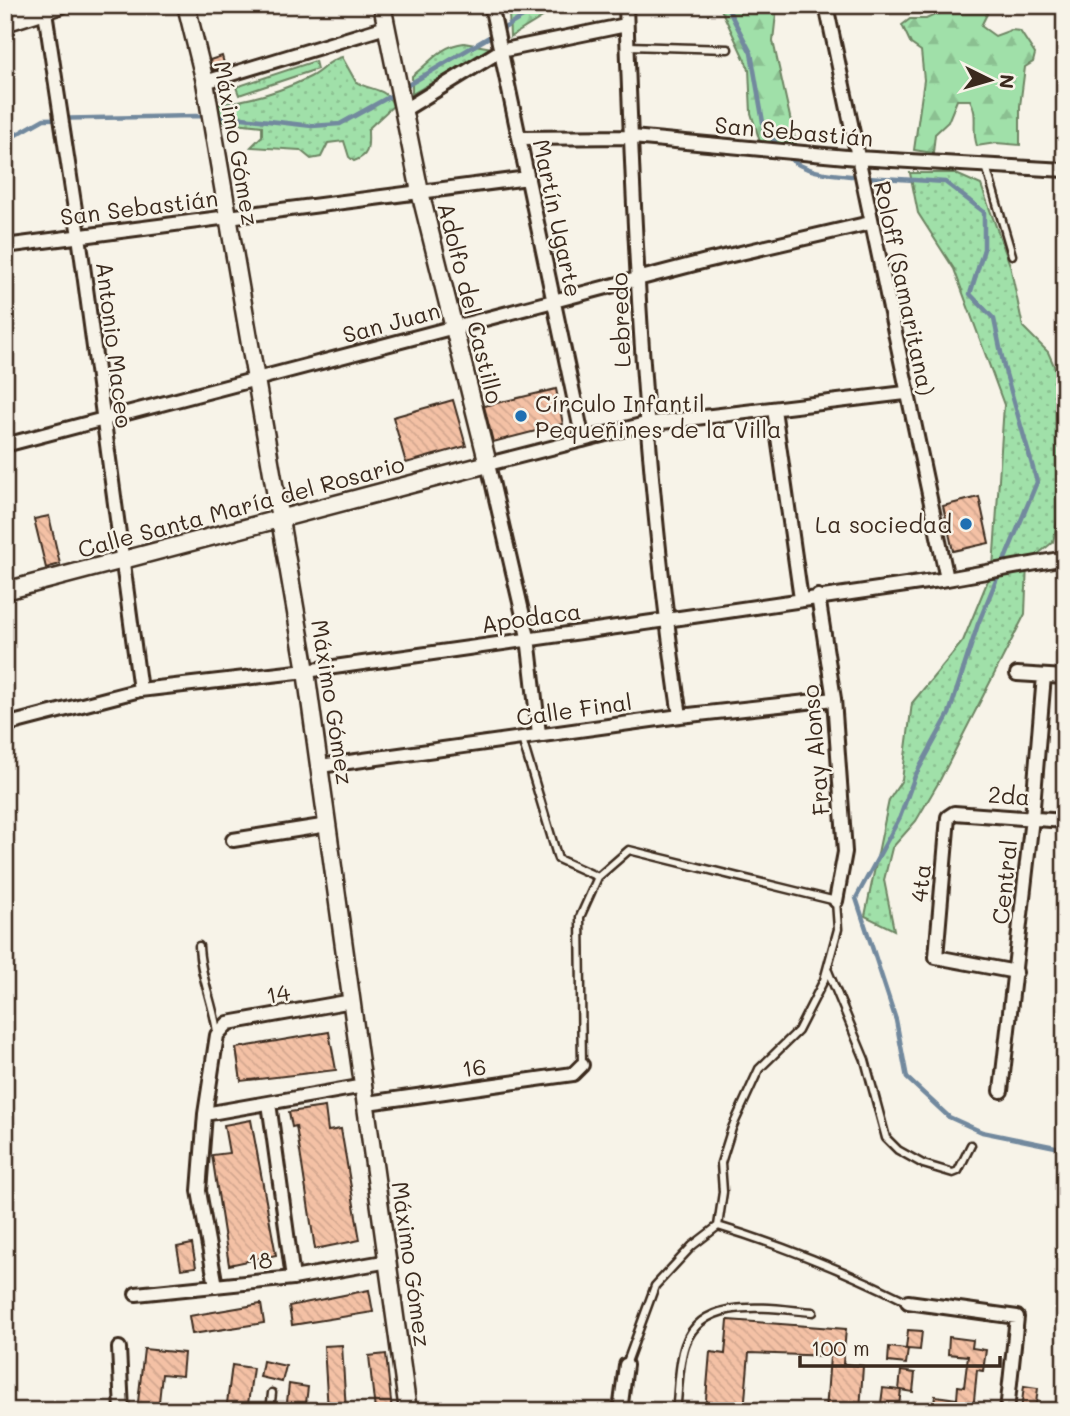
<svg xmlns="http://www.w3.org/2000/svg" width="1070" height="1416" viewBox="0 0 1070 1416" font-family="Mali,sans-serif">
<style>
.grass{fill:url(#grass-dots);stroke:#6e8564;stroke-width:2}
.forest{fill:url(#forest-firs);stroke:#6e8564;stroke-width:2}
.park{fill:url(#park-tufts);stroke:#6e8564;stroke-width:2}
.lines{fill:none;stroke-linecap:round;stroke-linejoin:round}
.stream{stroke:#72899e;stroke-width:4.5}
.building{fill:url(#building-back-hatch);stroke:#3b2a1e;stroke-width:2}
.service-casing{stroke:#3b2a1e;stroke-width:11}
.minor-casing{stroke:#3b2a1e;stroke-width:18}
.tertiary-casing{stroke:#3b2a1e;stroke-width:21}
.service{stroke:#f7f3e8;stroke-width:6}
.minor{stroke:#f7f3e8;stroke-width:12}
.tertiary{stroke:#f7f3e8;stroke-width:16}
.poi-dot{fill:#1f6fb2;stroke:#f7f3e8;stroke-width:2.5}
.labels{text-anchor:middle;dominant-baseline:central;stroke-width:5;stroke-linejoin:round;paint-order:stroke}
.street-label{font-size:23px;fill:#3b2a1e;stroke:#f7f3e8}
.poi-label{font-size:23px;fill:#3b2a1e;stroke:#f7f3e8;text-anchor:start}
</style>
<defs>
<pattern id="grass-dots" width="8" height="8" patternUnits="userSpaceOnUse" patternTransform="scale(1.75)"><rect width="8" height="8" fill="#a0e0a9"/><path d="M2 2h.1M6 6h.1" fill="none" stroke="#8bc091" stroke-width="1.8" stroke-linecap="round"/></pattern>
<pattern id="forest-firs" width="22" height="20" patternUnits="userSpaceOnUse" patternTransform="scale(1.75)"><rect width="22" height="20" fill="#a0e0a9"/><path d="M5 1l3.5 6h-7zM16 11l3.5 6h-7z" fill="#8bc091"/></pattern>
<pattern id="park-tufts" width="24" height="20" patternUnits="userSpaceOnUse" patternTransform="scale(1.75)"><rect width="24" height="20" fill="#a0e0a9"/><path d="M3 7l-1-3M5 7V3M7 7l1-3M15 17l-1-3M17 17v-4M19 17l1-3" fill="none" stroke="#8bc091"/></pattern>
<pattern id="building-back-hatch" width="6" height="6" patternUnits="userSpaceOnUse" patternTransform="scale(1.75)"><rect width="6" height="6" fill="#f4c1a5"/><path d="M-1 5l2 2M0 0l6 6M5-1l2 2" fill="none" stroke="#d2a68e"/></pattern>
</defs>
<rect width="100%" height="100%" fill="#f7f3e8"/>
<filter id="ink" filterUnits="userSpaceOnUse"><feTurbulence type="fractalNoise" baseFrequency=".0143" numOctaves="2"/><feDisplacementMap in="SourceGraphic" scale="14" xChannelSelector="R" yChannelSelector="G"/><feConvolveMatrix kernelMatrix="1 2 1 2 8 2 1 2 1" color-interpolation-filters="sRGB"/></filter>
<g filter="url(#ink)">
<path class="grass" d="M464,43L492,48L412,94V76C431,62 440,46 464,43Z
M342,57L356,82C370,91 388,87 393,106L368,129C368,145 371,155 354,161L349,157L344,141L328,143L321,157L311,159L300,150L251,147L262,136V126L217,121L214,105C247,101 280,92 310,77C324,70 328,60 342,57Z
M910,173H954L981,185L1010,265L1023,327L1048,352L1059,377L1065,435V487L1053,542L1027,563L1025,614L940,780L916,821L892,848L884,880L894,930L865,916L889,800L902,780L912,703L963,641L993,568L1004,405L954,269L918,213Z"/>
<path class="forest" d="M514,5H562L510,37L509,12Z
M719,5H777L773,41L796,144L760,142L751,113L749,69Z
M958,5H986L987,14L981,26L995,36L1011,30L1020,31L1035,54L1033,62L1025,67L1020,106V145L996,143L977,146C971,129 979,115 970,100H957L948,122L935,134L933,153L914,150L924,80L921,51L911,44L902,25L910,19H926Z"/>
<path class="park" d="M315,61L317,69L239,95L236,87Z"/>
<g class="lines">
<path class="stream" d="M726,5L751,53L764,128L776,143
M403,88L543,5
M5,141L44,119L195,116L234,117L312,126L340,124L396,93
M787,156C805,173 828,174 852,176
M867,177L945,182L984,212V249L970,294L994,319L1004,367L1037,482L978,624L949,714L915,776L900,817L856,898L896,1020L907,1078L949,1117L982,1132L1065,1149"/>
</g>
<path class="building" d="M222,56L225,67L213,70L210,60Z
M556,389L563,424L493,442L484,406Z
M453,400L466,446L406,463L393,417Z
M979,497L989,543L953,551L943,506Z
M49,516L60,564L46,568L34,519Z
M329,1032L336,1070L241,1081L236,1048Z
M325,1107L328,1131L341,1129L360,1240L315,1249L296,1126L292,1127L289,1112Z
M251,1120L276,1255L229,1265L212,1155L229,1153L224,1125Z
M192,1244L196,1267L181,1269L177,1247Z
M369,1290L373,1312L292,1325L289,1306Z
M261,1304L264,1323L192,1334L189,1316Z
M728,1320L846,1329L843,1364L863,1366L860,1411H826L830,1356L749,1353L744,1411H705L710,1352L725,1354Z
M908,1330L922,1331L920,1350L908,1349L906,1364L888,1362L889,1347L906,1349Z
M949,1337L973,1340L972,1348L986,1350L983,1371L977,1370L973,1411H933L935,1396L957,1399L958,1386L964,1387L968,1356L948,1354Z
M342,1345L346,1411H328L324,1346Z
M144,1349L184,1353L182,1376L162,1374L158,1411H137Z
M386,1354L392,1411H375L369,1356Z
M263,1361L286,1366L282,1382L260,1377Z
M232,1365L253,1368L247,1411H226Z
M901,1371L915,1373L913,1392L901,1390L899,1405L881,1403L883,1388L899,1390Z
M289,1384L308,1387L305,1411H286Z
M1024,1386L1038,1388L1035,1411H1021Z"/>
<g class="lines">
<defs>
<path id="service" d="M628,46L728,49
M986,166L1012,255
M522,739L558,859L598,877
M199,946C200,976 213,1002 217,1032
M828,971L865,1060L886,1138L898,1150L923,1164L953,1173L958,1171L971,1145
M582,1065L580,917L598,877L629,850L836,901L838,929L824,980L798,1031L759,1069L732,1128L721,1163L723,1192L718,1226L692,1246L655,1286L626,1365
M718,1226C784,1246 846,1271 908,1302
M270,1411L272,1393
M676,1411C679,1390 678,1365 685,1345C702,1294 772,1309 813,1312"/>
<path id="minor" d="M44,5L79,236L140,690
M491,5L583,440
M626,5C634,243 645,481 680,716
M826,5L947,579
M205,82L386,27
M404,110L500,51L626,25
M520,138L632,137L857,158L1065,170
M5,246L528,178
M774,409L801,599
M5,445L706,261L870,223
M818,596L834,699L845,852L836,901
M1017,674L1065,677
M5,725L140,690L306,671L666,620L947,579L1065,558
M539,734L528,637L488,464L645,424L905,393
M320,766L680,716L834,699
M233,840L328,825
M1016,972L936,957L948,817L954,813L1065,821
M1001,1091L1032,818L1044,676
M269,1103L293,1278
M367,1103L573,1074L582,1065
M205,1114L364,1086
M216,1286L199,1191L205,1114L217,1035L228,1023L352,1001
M136,1294L293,1278L389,1261
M908,1302L1017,1317L1007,1411
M119,1348L122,1411
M620,1411L626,1365"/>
<path id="tertiary" d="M186,5L205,82L306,671L408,1411
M5,23L61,5
M5,591L488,464L420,192L382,5"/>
</defs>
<use href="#service" class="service-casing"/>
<use href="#minor" class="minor-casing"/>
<use href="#tertiary" class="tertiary-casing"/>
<use href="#service" class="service"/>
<use href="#minor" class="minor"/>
<use href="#tertiary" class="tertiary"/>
</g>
</g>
<g class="poi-dot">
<circle cx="521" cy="416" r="7"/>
<circle cx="966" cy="524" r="7"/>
</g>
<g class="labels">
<g class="street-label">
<text transform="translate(794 131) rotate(5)">San Sebastián</text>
<text transform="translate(237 143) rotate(80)">Máximo Gómez</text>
<text transform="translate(139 207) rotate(-7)">San Sebastián</text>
<text transform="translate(558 218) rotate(78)">Martín Ugarte</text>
<text transform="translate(905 288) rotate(78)">Roloff (Samaritana)</text>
<text transform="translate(471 303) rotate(76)">Adolfo del Castillo</text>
<text transform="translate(620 320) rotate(-92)">Lebredo</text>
<text transform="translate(391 322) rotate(-15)">San Juan</text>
<text transform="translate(115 345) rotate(83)">Antonio Maceo</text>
<text transform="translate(241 506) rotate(-15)">Calle Santa María del Rosario</text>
<text transform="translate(531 617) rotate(-8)">Apodaca</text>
<text transform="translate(333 702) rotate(81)">Máximo Gómez</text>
<text transform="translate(574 709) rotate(-8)">Calle Final</text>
<text transform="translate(815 750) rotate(-95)">Fray Alonso</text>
<text transform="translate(1009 795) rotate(4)">2da</text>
<text transform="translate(1004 882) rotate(-84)">Central</text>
<text transform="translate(920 883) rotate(-84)">4ta</text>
<text transform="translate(278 993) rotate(-10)">14</text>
<text transform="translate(474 1067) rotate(-8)">16</text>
<text transform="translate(260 1260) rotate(-6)">18</text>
<text transform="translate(412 1264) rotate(82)">Máximo Gómez</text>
</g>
<g class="poi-label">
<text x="535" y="403">Círculo Infantil<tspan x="535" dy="26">Pequeñines de la Villa</tspan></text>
<text x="952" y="524" text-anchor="end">La sociedad</text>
</g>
</g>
<rect width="1070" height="1416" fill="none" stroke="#f7f3e8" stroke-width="28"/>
<rect x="14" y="14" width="1042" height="1388" fill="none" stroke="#3b2a1e" stroke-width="2.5" filter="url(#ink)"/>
<g transform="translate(990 80) rotate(95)" stroke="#f7f3e8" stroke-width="5" paint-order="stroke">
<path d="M0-5L12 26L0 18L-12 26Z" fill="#3b2a1e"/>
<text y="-10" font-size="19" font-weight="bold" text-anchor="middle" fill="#3b2a1e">N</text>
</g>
<path d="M800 1356v10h200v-10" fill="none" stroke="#3b2a1e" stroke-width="3.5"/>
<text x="811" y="1356" font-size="21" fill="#3b2a1e" stroke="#f7f3e8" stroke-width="5" paint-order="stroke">100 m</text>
</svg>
